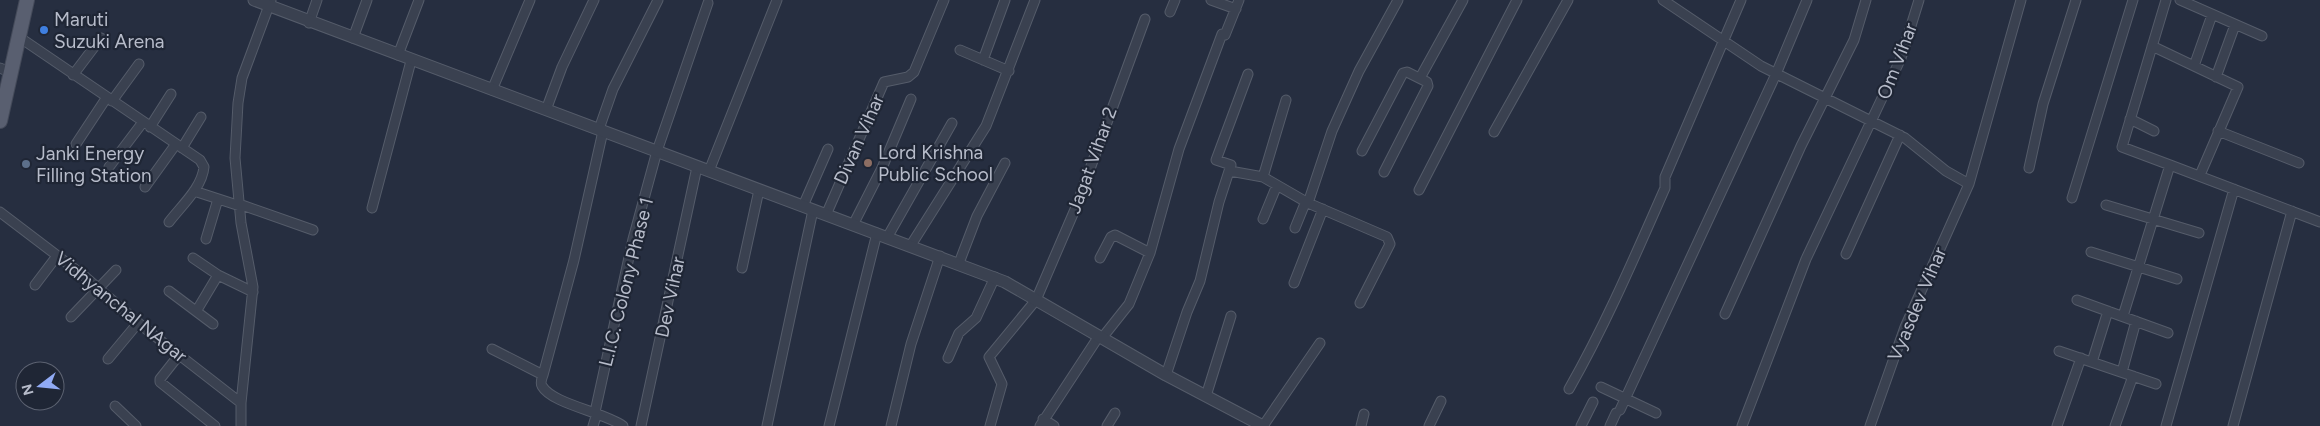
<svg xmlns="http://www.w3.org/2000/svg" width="2320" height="426" viewBox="0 0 2320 426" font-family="Figtree,sans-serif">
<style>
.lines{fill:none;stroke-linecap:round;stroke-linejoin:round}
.minor-casing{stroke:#555c6a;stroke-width:11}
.tertiary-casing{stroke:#555c6a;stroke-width:13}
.primary-casing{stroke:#444a59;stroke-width:16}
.minor{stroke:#3a4150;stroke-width:9}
.tertiary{stroke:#3a4150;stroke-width:11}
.primary{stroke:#595f70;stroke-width:14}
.shop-dot{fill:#3f7fe0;stroke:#1f2635;stroke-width:2}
.education-dot{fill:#8d6e63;stroke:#1f2635;stroke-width:2}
.service-dot{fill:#5c6f8a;stroke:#1f2635;stroke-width:2}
.labels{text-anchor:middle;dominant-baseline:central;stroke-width:4.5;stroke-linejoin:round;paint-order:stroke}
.poi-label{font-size:19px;fill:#b7bcca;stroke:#1f2635;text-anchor:start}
.street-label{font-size:19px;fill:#b7bcca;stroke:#1f2635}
</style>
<rect width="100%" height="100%" fill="#262e40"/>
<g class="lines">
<defs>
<path id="minor" d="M1211,0L1236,9
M1663,0L1761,66L1905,138L1946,171L1969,184
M2180,0L2262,36
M1170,12L1175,0
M309,23L317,0
M19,37L200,160L204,167C202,188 181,206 169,222
M353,38L367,0
M2152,46L2238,87L2200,175
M960,50L1009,71
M398,55L419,0
M983,60L1005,0
M2194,66L2212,15
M0,68L12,73
M73,75L101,38
M2216,77L2235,25
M1420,78L1463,0
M492,90L530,0
M112,101L139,64
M546,110L562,67L594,0
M2130,119L2154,131
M150,127L171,94
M599,129L613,89L658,0
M2218,131L2299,163
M1494,132L1568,0
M76,144L107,97
M182,148L201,117
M1362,151L1403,73L1407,72L1427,82L1428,86L1384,172
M2170,165L2320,222
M109,167L143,122
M2029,168L2043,104L2076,0
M709,171L777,0
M1230,171L1263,177L1308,203L1387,237L1390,244L1360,303
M1263,177L1286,100
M145,187L176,144
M1419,190L1517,0
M194,191L240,206
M2072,198L2133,0
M1308,203L1332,131L1359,71L1398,0
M239,204L313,230
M2106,205L2199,233
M803,206L828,149
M372,208L411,61
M0,212L84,276L142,326L241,403
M826,215L884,82L908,77L914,72L944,0
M1263,219L1277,185
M853,225L882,168L911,99
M1295,228L1306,201
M888,236L952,123
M206,239L218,199
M911,245L986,126L1035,0
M2091,252L2177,279
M1846,254L1900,135
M193,258L218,275L253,292
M1100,258L1111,237L1115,235L1150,253
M959,263L977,216L1005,163
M742,268L759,190
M1294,283L1323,209
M35,285L57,256
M169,291L213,324
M2077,300L2168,333
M197,310L218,275
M1725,314L1801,146L1854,40L1866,0
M2123,316L2170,165L2122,147L2166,0
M71,317L116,270
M1102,338L1129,304L1150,253L1179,149L1222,34L1225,35L1239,0
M492,349L543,375C542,378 540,383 542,386C552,404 604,412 623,426
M2059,351L2156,384
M179,355L160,379V382L215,426
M948,358L959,333L976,318L995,277
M108,359L138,323
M2092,362L2108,311
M2122,372L2136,321
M543,375L574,260L603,131
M1166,375L1187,312L1200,281L1219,202L1231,165L1216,160L1248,74
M1601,387L1656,413
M1569,389C1606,324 1635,256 1665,188V177L1741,0
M1206,396L1231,316
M115,406L136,426
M1620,410L1776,74L1807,0
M595,412L633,239L657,151L708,3
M1043,419L1054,426
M241,426V403L253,287L241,223L235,158L238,103L242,78L271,0
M593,426L597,413
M641,426L697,167
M767,426L813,210
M829,426L877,233
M891,426L911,344L940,256
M990,426L1002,384L989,357L1036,300L1076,207L1145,19
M1040,426L1099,336
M1107,426L1115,413
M1263,426L1320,343
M1361,426L1364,414
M1429,426L1441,401
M1581,426L1593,402
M1610,426L1616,413
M1742,426L1806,259L1901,58L1919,0
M1870,426L1905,327L1969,184L2021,0
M2057,426L2081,358
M2115,426L2133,376
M2166,426L2234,189
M2233,426L2292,211"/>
<path id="tertiary" d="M254,0L1005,282L1166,375L1263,426"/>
<path id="primary" d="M0,121L27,0"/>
</defs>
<use href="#minor" class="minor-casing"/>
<use href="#tertiary" class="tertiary-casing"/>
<use href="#primary" class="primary-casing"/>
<use href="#minor" class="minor"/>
<use href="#tertiary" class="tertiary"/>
<use href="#primary" class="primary"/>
</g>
<circle class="shop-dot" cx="44" cy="30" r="5"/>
<circle class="education-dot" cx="868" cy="163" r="5"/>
<circle class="service-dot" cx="26" cy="164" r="5"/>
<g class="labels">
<g class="poi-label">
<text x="54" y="19">Maruti<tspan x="54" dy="22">Suzuki Arena</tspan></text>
<text x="878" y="152">Lord Krishna<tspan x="878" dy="22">Public School</tspan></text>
<text x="36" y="153">Janki Energy<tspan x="36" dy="22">Filling Station</tspan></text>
</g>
<g class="street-label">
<text transform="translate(1897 61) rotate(-69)">Om Vihar</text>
<text transform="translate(859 139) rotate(-66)">Divan Vihar</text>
<text transform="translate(1092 160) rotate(-70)">Jagat Vihar 2</text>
<text transform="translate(626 282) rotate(-76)">L.I.C. Colony Phase 1</text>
<text transform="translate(670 297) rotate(-78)">Dev Vihar</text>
<text transform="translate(1917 304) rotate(-67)">Vyasdev Vihar</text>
<text transform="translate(121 307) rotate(39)">Vidhyanchal NAgar</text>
</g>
</g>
<g transform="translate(40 386) rotate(254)"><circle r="24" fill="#1f2635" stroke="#5c6271"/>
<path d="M0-4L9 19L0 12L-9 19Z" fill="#91abf5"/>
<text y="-8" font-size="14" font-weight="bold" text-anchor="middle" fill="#b7bcca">N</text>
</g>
</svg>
